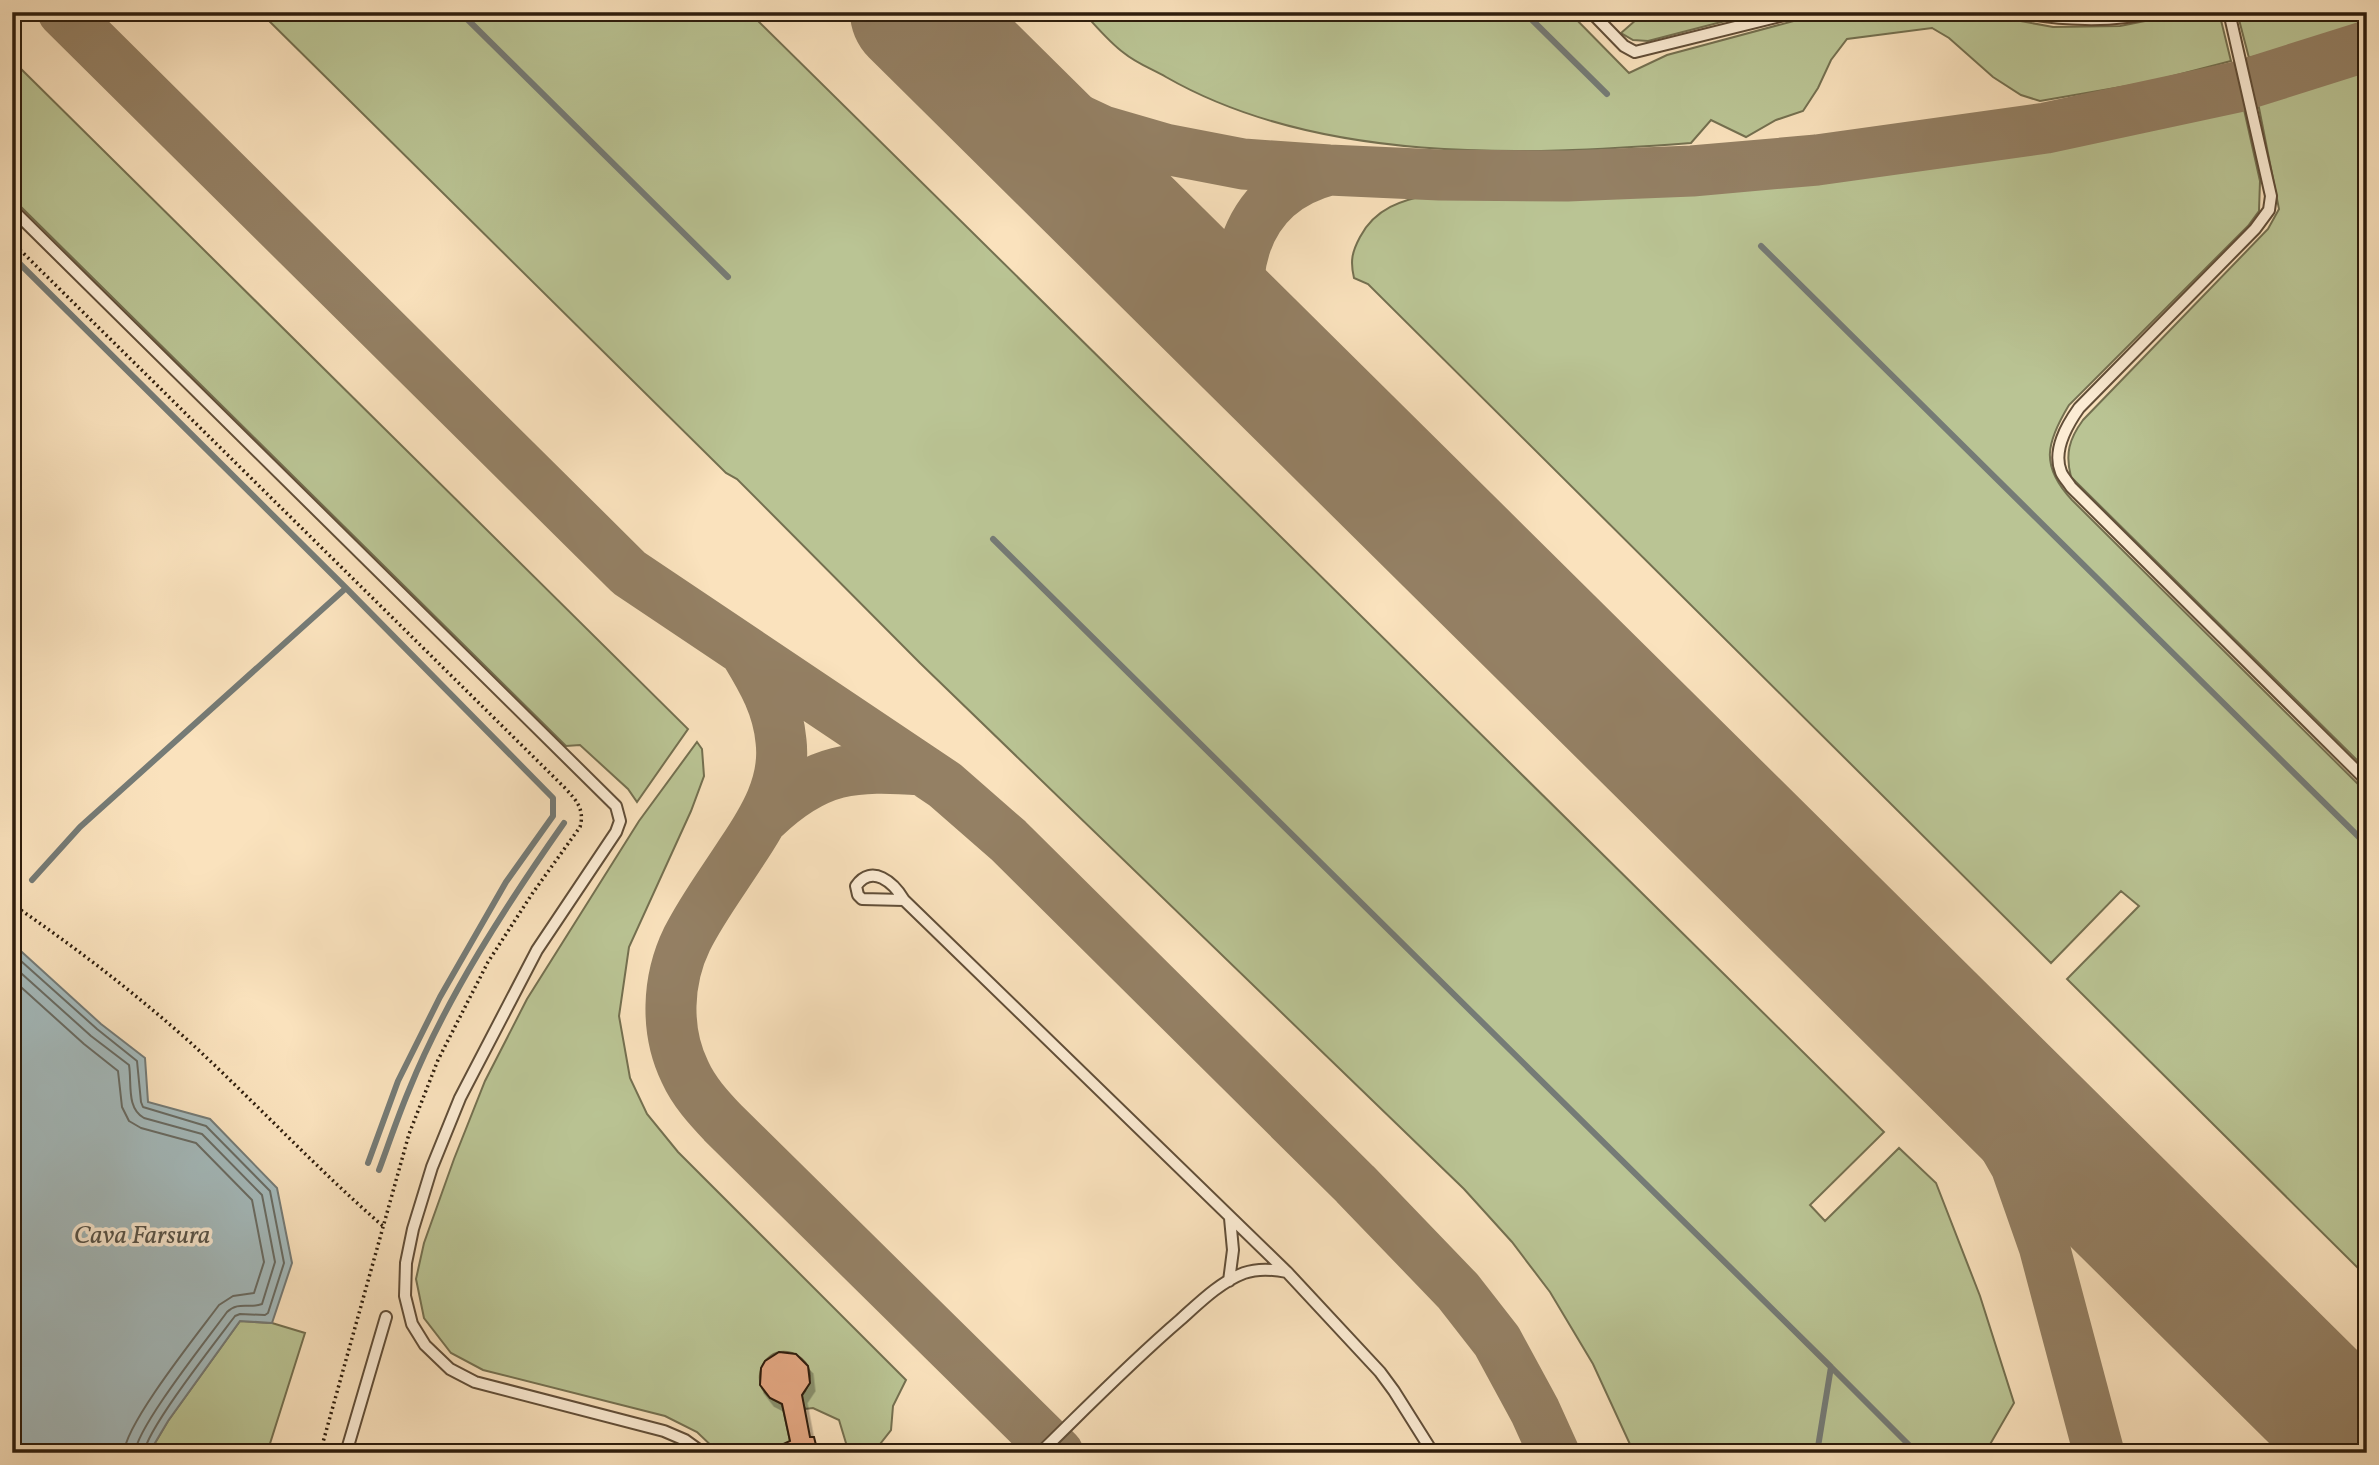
<svg xmlns="http://www.w3.org/2000/svg" width="2379" height="1465" viewBox="0 0 2379 1465" font-family="Vollkorn,serif">
<style>
.green{fill:#bac494;stroke:#747050;stroke-width:2}
.water{fill:#a4babc;stroke:#757b76;stroke-width:2}
.lines{fill:none;stroke-linecap:round;stroke-linejoin:round}
.shore{stroke:#696c64;stroke-width:2}
.stream{stroke:#757b76;stroke-width:6}
.taxiway{stroke:#948064;stroke-width:51}
.runway{stroke:#948064;stroke-width:128}
.building{fill:#e3a782;stroke:#2e1d0c;stroke-width:2;filter:url(#shadow)}
.lane-casing{stroke:#614e38;stroke-width:14}
.path{stroke:#2e1d0c;stroke-width:3.5;stroke-dasharray:2 3.5;stroke-linecap:butt}
.lane{stroke:#fcecd4;stroke-width:10}
.labels{text-anchor:middle;dominant-baseline:central;stroke-width:7;stroke-linejoin:round;paint-order:stroke}
.water-label{font-size:26px;font-style:italic;fill:#57544a;stroke:#fcecd4}
</style>
<defs>
<filter id="shadow"><feDropShadow dx="4.5" dy="8" stdDeviation="0" flood-color="#0004"/></filter>
</defs>
<rect width="100%" height="100%" fill="#fae2bd"/>
<filter id="stains"><feTurbulence type="fractalNoise" baseFrequency=".00286" numOctaves="4"/><feColorMatrix values="0 0 0 0 .2 0 0 0 0 .09 0 0 0 0 .02 0 0 0 .5 -.17"/></filter>
<radialGradient id="worn" r=".72"><stop offset=".6" stop-color="#630" stop-opacity="0"/><stop offset="1" stop-color="#630" stop-opacity=".3"/></radialGradient>
<path class="green" d="M260,12H749L1884,1132L1810,1205L1825,1221L1899,1148L1936,1183L1980,1296L2014,1403L1985,1453H1634L1593,1364L1550,1292L1512,1242L1464,1189L920,663L737,479L726,473Z
M1083,12H1569L1629,73L1667,55L1827,12H1972L2053,27L2120,26L2155,19L2171,12H2219L2231,61L2150,82L2040,101L2021,95L1993,77L1949,38L1932,28L1847,39L1831,60L1818,88L1803,111L1776,120L1746,137L1711,120L1691,143C1521,156 1318,164 1166,77C1152,69 1136,63 1124,53C1109,42 1096,26 1083,12Z
M1645,12H1760L1648,41L1633,40L1621,33Z
M2237,12H2367V25L2249,58Z
M12,60L688,729L637,802L628,789L580,745L566,746L12,198Z
M2367,67V770L2071,477C2065,454 2069,439 2083,420L2268,229L2279,209L2258,103Z
M2243,105L2260,181L2259,211L2248,226L2069,405C2046,443 2040,466 2072,500L2367,793V1277L2067,979L2139,906L2121,891L2051,963L1368,284L1354,278C1350,261 1352,252 1360,237C1375,208 1402,200 1432,194C1545,192 1659,193 1772,184C1931,170 2087,139 2243,105Z
M697,742L702,749L704,776L691,811L629,947L619,1016L630,1078L647,1114L678,1152L906,1380L893,1406L891,1430L873,1453H849L839,1420L813,1408L805,1409L801,1397C808,1388 813,1378 808,1367C805,1360 799,1356 792,1353C758,1343 744,1397 785,1403L782,1404L790,1441L788,1453H719L697,1432L665,1416L483,1370L451,1353L424,1318L416,1279L424,1243L454,1159L485,1081L527,999L639,821Z
M240,1321L272,1323L305,1333L267,1453H149L168,1421Z"/>
<path class="water" d="M12,943L101,1024L145,1058L148,1102L210,1119L277,1188L292,1263L272,1323L240,1321L168,1421L149,1453H12Z"/>
<g class="lines">
<path class="shore" d="M12,953L97,1029L137,1061L141,1102L143,1107L206,1126L270,1191L284,1263L268,1313L265,1315L240,1314L235,1316C217,1340 146,1430 144,1453
M12,965L91,1036L129,1065C132,1083 126,1108 144,1118L202,1134L262,1195L275,1262L262,1304C250,1309 238,1301 227,1312C209,1337 136,1428 135,1453
M12,979L84,1044L118,1071L122,1107L129,1121L141,1128L196,1143L252,1200L264,1262L254,1293L233,1296L219,1305C199,1332 125,1424 124,1453"/>
<path class="stream" d="M460,12L728,277
M1524,12L1607,94
M1761,246L2367,845
M12,256L346,588L553,798V816L506,882L440,997L398,1081L368,1163
M993,539L1831,1367L1817,1453
M32,880L80,827L346,588
M379,1170C389,1143 398,1116 409,1090C446,998 507,904 564,823
M1831,1367L1917,1453"/>
<path class="taxiway" d="M63,12L629,573L945,785L1008,840L1355,1184L1458,1291L1497,1341L1535,1411L1554,1453
M914,12L968,56L1039,101L1103,131L1165,149L1243,164L1329,170L1440,175L1567,176L1692,171L1817,160L2046,128L2237,87L2367,46
M1293,387C1276,368 1255,348 1244,324C1239,310 1237,291 1239,276C1245,221 1275,184 1329,170
M746,653C763,681 778,707 781,741C786,783 764,819 741,853C723,881 702,909 687,939C667,980 665,1031 685,1072C694,1092 709,1108 723,1123L1058,1453
M765,817C818,767 853,765 923,770
M1883,971L1964,1075L2016,1166L2044,1246L2099,1453"/>
<path class="runway" d="M914,12L2367,1450"/>
</g>
<path class="building" d="M779,1352L796,1354L808,1366L810,1383L802,1395L810,1437H814L818,1453H764L790,1441L782,1404L770,1398L760,1385L761,1368L765,1361Z"/>
<g class="lines">
<defs>
<path id="lane" d="M1591,12L1624,46L1635,52L1796,12
M2018,12C2058,20 2113,23 2153,12
M2229,12L2271,196L2269,210L2255,229L2079,408C2067,425 2052,450 2061,472C2063,477 2068,482 2071,487L2367,781
M12,209L616,806L620,821L616,832L537,950L460,1098L432,1167L413,1229L406,1263L405,1296L412,1324L425,1345L450,1369L475,1382L664,1431L685,1440L703,1453
M904,900L862,899L858,895L856,886C872,863 894,883 904,900L1287,1272
M1229,1281L1233,1250L1230,1218
M346,1453L386,1317
M1040,1453C1086,1408 1131,1362 1180,1320C1199,1303 1220,1282 1244,1273C1258,1268 1272,1269 1287,1272L1380,1372L1394,1391L1433,1453"/>
</defs>
<use href="#lane" class="lane-casing"/>
<path class="path" d="M12,242L565,788C576,800 585,809 580,827L532,894L488,962L438,1060L409,1134L320,1453
M12,904C75,947 135,993 192,1044C257,1104 317,1169 384,1227"/>
<use href="#lane" class="lane"/>
</g>
<g class="labels">
<g class="water-label">
<text x="142" y="1236">Cava Farsura</text>
</g>
</g>
<rect width="2379" height="1465" fill="none" stroke="#fae2bd" stroke-width="42"/>
<rect x="14" y="14" width="2351" height="1437" fill="none" stroke="#2e1d0c" stroke-width="3.5"/>
<rect x="21" y="21" width="2337" height="1423" fill="none" stroke="#2e1d0c" stroke-width="2"/>
<rect width="100%" height="100%" filter="url(#stains)"/>
<rect width="100%" height="100%" fill="url(#worn)"/>
</svg>
